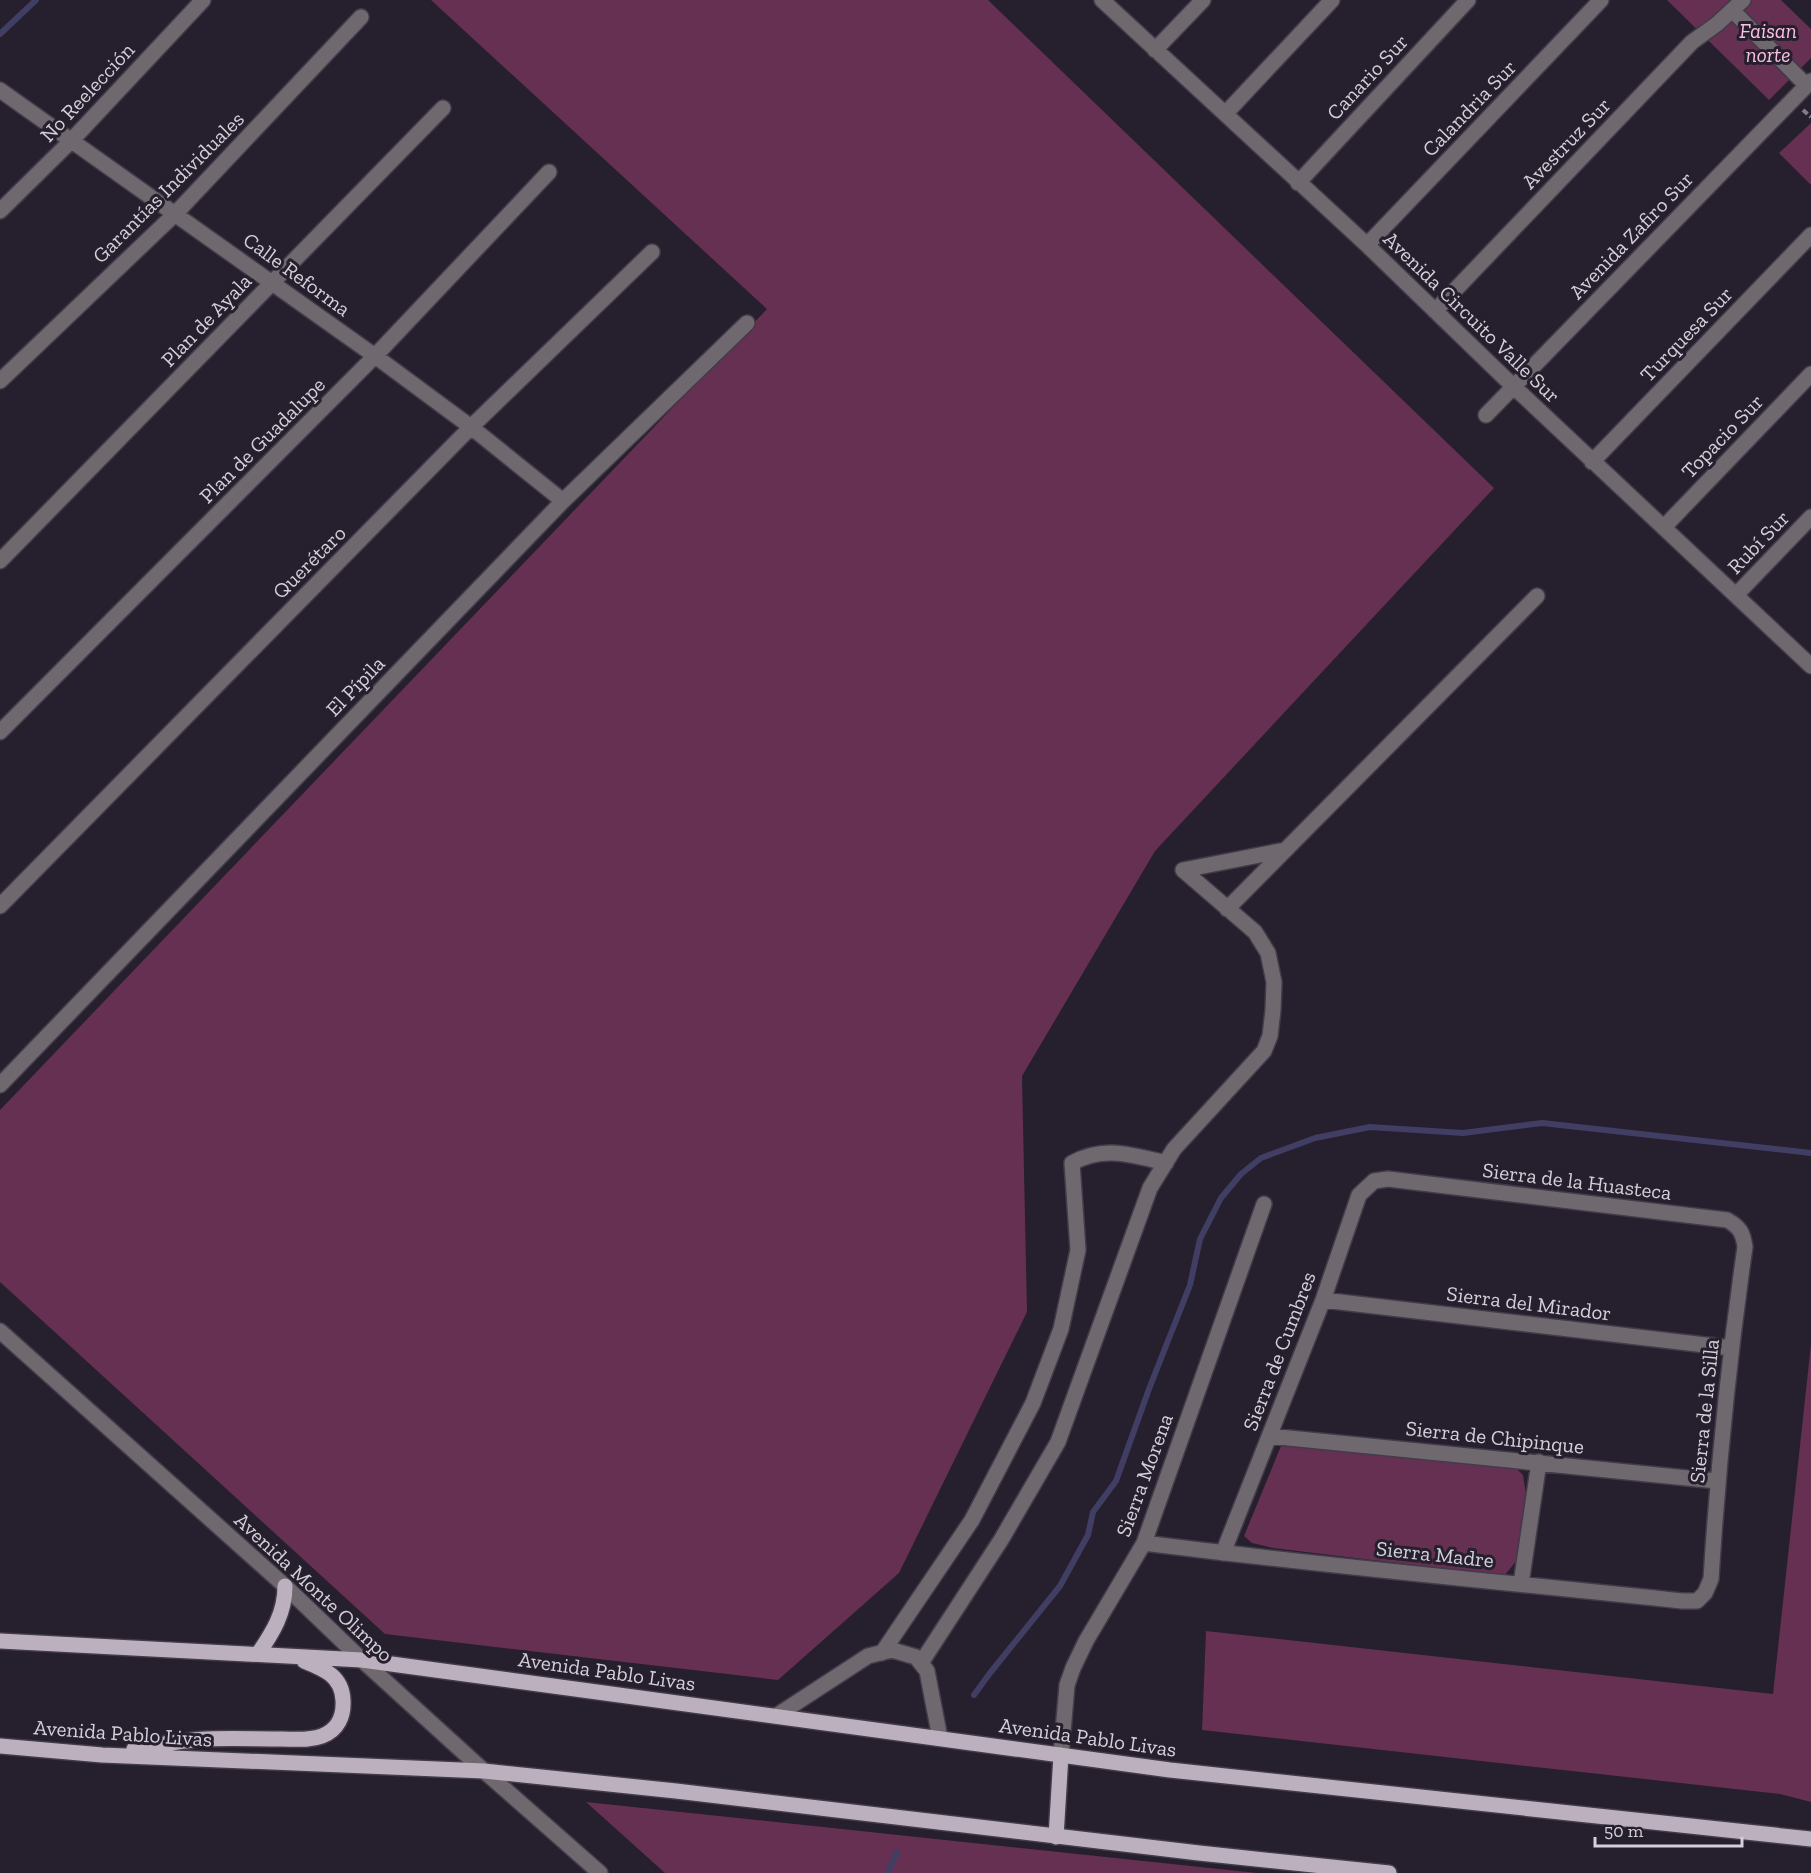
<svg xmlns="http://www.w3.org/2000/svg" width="1811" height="1873" viewBox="0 0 1811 1873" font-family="'Zilla Slab',serif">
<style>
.green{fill:#653051}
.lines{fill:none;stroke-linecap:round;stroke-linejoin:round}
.stream{stroke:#413e64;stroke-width:6}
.minor-casing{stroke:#423b49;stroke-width:18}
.major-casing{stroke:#423b49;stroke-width:18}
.path{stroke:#827d89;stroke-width:4;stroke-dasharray:6 3;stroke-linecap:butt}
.minor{stroke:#6f696f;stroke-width:15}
.major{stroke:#bdb0be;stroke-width:15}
.labels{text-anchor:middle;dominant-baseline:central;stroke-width:6;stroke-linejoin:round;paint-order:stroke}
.park-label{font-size:21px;font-style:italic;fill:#fcc1e2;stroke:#261f2d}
.street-label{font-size:21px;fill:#d4d0da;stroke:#261f2d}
</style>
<rect width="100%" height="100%" fill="#261f2d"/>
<path class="green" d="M431,0H988L1494,488L1155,851L1022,1076L1027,1312L899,1573L778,1680L385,1634L0,1282V1110L767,309Z
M1667,0H1781L1811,29V58L1769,100Z
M1811,123V185L1779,153Z
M1811,1344V1802L1780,1794L1202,1730L1206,1631L1773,1694Z
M1281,1446L1514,1466L1523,1475L1527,1501L1518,1559L1504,1576L1273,1548L1252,1543L1244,1536Z
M586,1802L1257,1873H665Z"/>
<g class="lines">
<path class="stream" d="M0,34L36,0
M974,1695L990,1673L1060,1586L1088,1535L1093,1512L1116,1481L1149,1389L1190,1285L1200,1239L1221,1198L1241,1174L1261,1158L1315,1138L1370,1127L1463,1133L1542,1123L1811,1153
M888,1873L897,1852"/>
<defs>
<path id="minor" d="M1102,0L1367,245L1513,386L1811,666
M1732,10L1806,85
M1155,50L1203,0
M0,90L375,356L471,427L563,501
M1226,113L1332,0
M1298,183L1468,0
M0,211L71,141L203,0
M1367,245L1601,0
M1435,311L1692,42L1717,24L1743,0
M0,381L176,213L361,17
M1486,415L1811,81
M1592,462L1811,235
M1664,527L1811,374
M0,561L443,108
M1736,595L1811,517
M0,732L375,356L549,172
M1183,870L1285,850
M0,906L471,427L652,252
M1227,909L1537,596
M0,1085L563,501L747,323
M1323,1300L1731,1348
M0,1331L285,1586L362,1660L484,1771L600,1873
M1269,1436L1717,1481
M1144,1543C1323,1566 1502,1582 1682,1601H1697L1705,1593L1711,1579C1718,1468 1729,1357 1745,1247C1743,1233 1740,1227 1727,1220L1388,1179L1374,1181L1359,1195L1323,1300L1223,1553
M1521,1584L1539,1462
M882,1653L972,1520L1033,1403L1061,1329L1078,1250L1072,1163C1104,1145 1132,1155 1166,1163
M921,1663L1001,1540L1058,1442L1150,1188L1174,1149L1264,1051L1270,1036L1273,1010L1274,982L1268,953L1255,932L1183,870
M776,1716L868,1656L892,1650L916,1657L927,1671L940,1738
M1061,1755L1067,1685L1073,1668L1086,1641L1144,1543L1264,1204"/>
<path id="major" d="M0,1641L362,1660L1170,1770L1811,1839
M258,1654C273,1632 285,1613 285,1586
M0,1746L102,1755L484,1771L676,1791L1199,1853L1389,1873
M134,1749C158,1745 183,1740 207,1739C232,1738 256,1739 281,1739C294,1739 309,1741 322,1736C338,1730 344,1716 343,1700C342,1676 324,1669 304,1661
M1056,1837L1061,1755"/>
</defs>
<use href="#minor" class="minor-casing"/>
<use href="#major" class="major-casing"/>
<path class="path" d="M1803,110L1811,117"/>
<use href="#minor" class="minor"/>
<use href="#major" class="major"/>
</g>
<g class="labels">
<g class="park-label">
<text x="1768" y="30">Faisan<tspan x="1768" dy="24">norte</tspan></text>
</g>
<g class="street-label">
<text transform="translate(1367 77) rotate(-47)">Canario Sur</text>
<text transform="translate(87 92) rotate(-47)">No Reelección</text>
<text transform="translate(1469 108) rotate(-46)">Calandria Sur</text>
<text transform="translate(1566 143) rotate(-46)">Avestruz Sur</text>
<text transform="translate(168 187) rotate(-45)">Garantías Individuales</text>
<text transform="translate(1631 235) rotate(-46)">Avenida Zafiro Sur</text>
<text transform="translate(297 274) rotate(36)">Calle Reforma</text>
<text transform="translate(1472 317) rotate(44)">Avenida Circuito Valle Sur</text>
<text transform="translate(206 320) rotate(-46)">Plan de Ayala</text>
<text transform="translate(1686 334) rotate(-46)">Turquesa Sur</text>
<text transform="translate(1722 436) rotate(-46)">Topacio Sur</text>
<text transform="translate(262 440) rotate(-45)">Plan de Guadalupe</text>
<text transform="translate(1758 542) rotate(-46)">Rubí Sur</text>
<text transform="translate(309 562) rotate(-45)">Querétaro</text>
<text transform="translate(355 686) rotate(-46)">El Pípila</text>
<text transform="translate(1577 1181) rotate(7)">Sierra de la Huasteca</text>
<text transform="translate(1529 1303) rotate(7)">Sierra del Mirador</text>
<text transform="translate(1279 1351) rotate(-69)">Sierra de Cumbres</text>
<text transform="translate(1704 1411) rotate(-84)">Sierra de la Silla</text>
<text transform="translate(1495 1437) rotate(6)">Sierra de Chipinque</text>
<text transform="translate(1144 1475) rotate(-70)">Sierra Morena</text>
<text transform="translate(1435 1554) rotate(6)">Sierra Madre</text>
<text transform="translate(314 1587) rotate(43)">Avenida Monte Olimpo</text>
<text transform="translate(607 1671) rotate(8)">Avenida Pablo Livas</text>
<text transform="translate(123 1733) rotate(4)">Avenida Pablo Livas</text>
<text transform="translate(1088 1737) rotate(8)">Avenida Pablo Livas</text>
</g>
</g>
<path d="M1595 1837v9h147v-9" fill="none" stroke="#d4d0da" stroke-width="3"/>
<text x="1604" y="1837" font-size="18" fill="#d4d0da" stroke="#261f2d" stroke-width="4.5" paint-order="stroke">50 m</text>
</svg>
